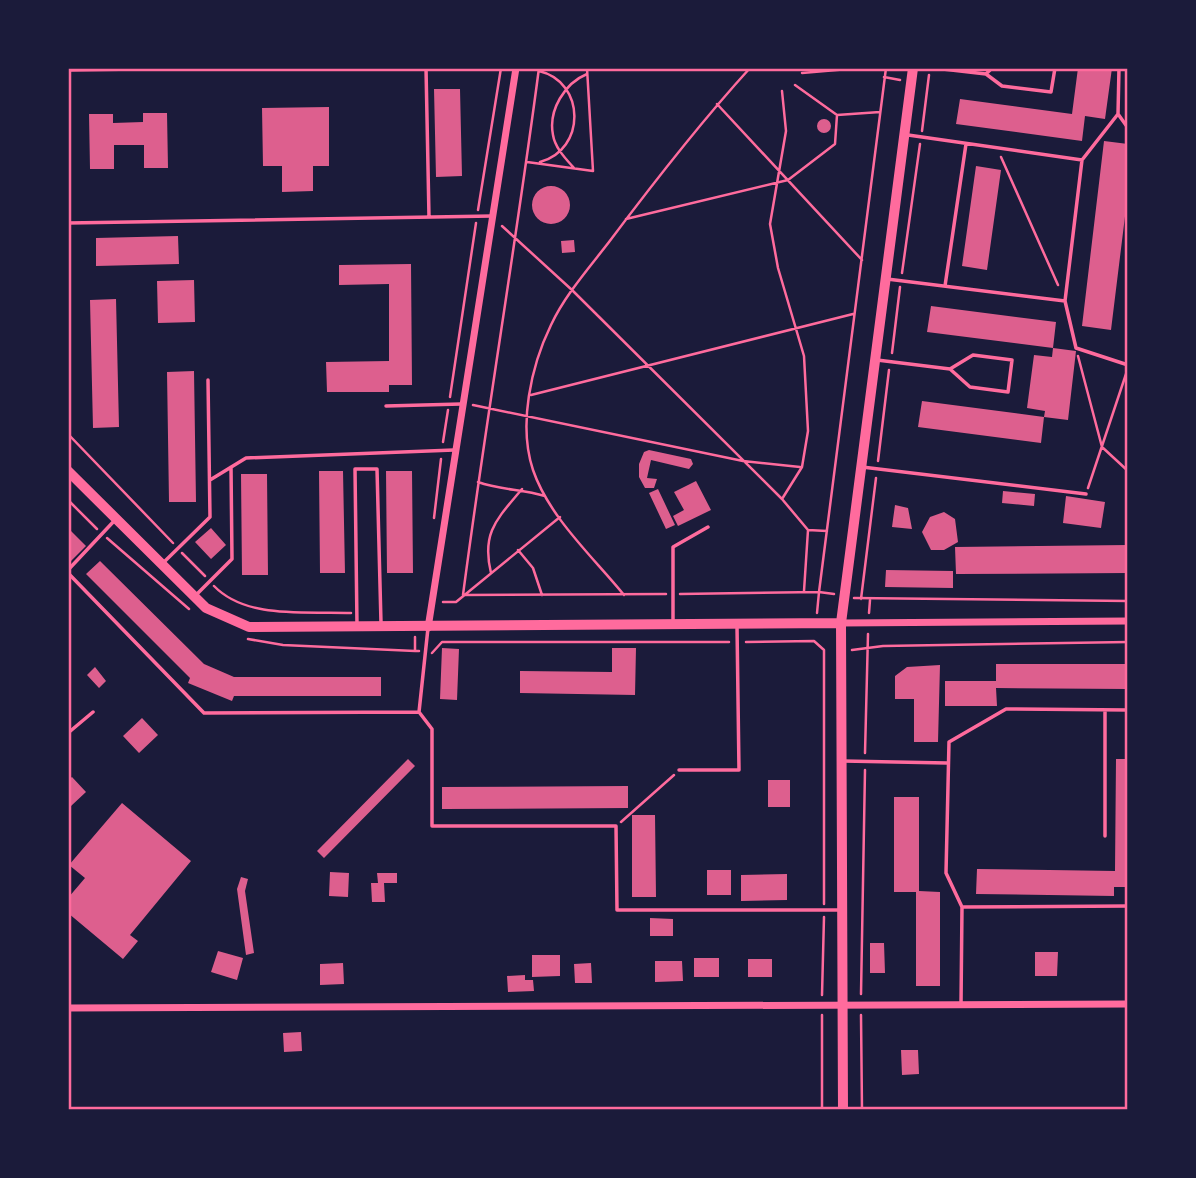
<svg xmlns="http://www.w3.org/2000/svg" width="1196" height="1178" viewBox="0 0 1196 1178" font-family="'Open Sans',sans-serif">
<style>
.building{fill:#dd5f8e}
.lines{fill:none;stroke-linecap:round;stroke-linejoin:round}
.path{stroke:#ff6b9d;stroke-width:2.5}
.service{stroke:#ff6b9d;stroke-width:3.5}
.minor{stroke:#ff6b9d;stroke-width:7}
.secondary{stroke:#ff6b9d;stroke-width:10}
.neatline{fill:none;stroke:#ff6b9d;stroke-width:2.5}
</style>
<rect width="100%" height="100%" fill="#1b1b3a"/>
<path class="building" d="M1078,68H1112L1105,119L1085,116L1082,141L956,124L960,99L1072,114Z
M434,89H460L462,176L436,177Z
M329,107V166H313V191L282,192V166H263L262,108Z
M143,113H167L168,168H144V145H114V169H90L89,114H113V123L143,122Z
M817 126a7 7 0 1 1 14 0a7 7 0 1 1-14 0Z
M1104,141L1128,144V192L1111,330L1082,326Z
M976,166L1001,170L987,270L962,266Z
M532 205a19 19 0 1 1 38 0a19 19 0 1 1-38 0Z
M178,236L179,264L96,266V238Z
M574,240L575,252L562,253L561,241Z
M411,264L412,385H389V392H327L326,362L389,361V284L339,285V265Z
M194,280L195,322L158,323L157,281Z
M116,299L119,427L93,428L90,300Z
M931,306L1056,322L1053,348L927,332Z
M1053,348L1076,351L1068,420L1044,417L1045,411L1027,408L1034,355L1052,357Z
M194,371L196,502H169L167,372Z
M922,401L1044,417L1041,443L918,427Z
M649,450L691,459L693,464L689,469L651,460L647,478L657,479L654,488H645L639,477V464L644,452Z
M319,471H343L345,573H320Z
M386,471H412L413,573H387Z
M241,474H267L268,575H242Z
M696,481L711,510L678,526L673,516L684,510L674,492Z
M658,489L675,525L666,529L649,493Z
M1003,491L1035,494L1034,506L1002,503Z
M1066,496L1105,502L1101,528L1063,523Z
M895,505L908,508L912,529L892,527Z
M944,512L955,519L958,542L944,550H931L922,532L930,517Z
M68,528L86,546L68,564Z
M211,528L226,545L211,559L195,542Z
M1128,545V573L956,574L955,547Z
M100,561L204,664L234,677H381V696H234L232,701L188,683L190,678L86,574Z
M886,570L953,571V588L885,587Z
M442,648L459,649L457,700L440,699Z
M612,648H636L635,695L520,693V671L612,672Z
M996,664H1128V689L996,688L997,706H945V681H996Z
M940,665L938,742H914V699H895V676L907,667Z
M95,667L106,681L99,688L87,675Z
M142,718L158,735L139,753L123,736Z
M408,759L415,766L324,858L317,851Z
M1116,759H1128V887H1114V896L976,894L977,869L1115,871Z
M72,777L86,792L71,806L68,780Z
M768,780H790V807H768Z
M628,786V808L442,809V787Z
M894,797H919V891L940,892V986H916V892H894Z
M122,803L191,861L130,935L138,941L123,959L68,913V898L85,878L69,865Z
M632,815H655L656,897H632Z
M707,870H731V895H707Z
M330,872L349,873L348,897L329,896Z
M377,873H397V883H384L385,902H372L371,883H378Z
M787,874V900L741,901V875Z
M241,877L248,879L245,891L254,953L246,955L237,889Z
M650,918L673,919V936H650Z
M870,943H884L885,973H870Z
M218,951L243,958L237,980L211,972Z
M1035,952H1058L1057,976H1035Z
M532,955H560V976L532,977Z
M694,958H719V977H694Z
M748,959H772V977H748Z
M655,961H682L683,981L655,982Z
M343,963L344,984L320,985V964Z
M591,963L592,983H575L574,964Z
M525,975V980H533L534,991L508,992L507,976Z
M301,1032L302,1051L284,1052L283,1033Z
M901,1050H918L919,1074L902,1075Z"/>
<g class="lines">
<path class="path" d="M539,68C516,244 486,419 463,595L666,594
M539,71C586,82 586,150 540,162
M802,73L860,68
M884,77L900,80
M795,85L837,115L880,112
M782,91L786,131L770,224L778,268L804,356L808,431L802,467L782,499
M717,104L862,260
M922,131L929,75
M1001,157L1058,285
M527,162L593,171L587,68
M574,168C566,159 555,148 553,135C548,110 565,83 587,74
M478,210L501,68
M626,219L788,180L835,144L837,115
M502,226L572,290L782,499L808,530
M902,273L920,144
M892,353L900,287
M1078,356L1102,447L1128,471
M531,395L853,314
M450,397L476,223
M473,405L743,461L800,467
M68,434L173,543
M443,442L448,410
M878,461L889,370
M478,482C500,490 522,489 545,496
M1088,488L1127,371
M68,500L97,529
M434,518L441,459
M107,538L189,609
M518,550L533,568L542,595
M182,553L205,576
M491,573C481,532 498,518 522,489
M214,586C247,620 307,611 351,613
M804,591L808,530L827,531
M680,594L819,592L886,68
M624,595C593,557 549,517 533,470C518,425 531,366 551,325C565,295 589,268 609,242C654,182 699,124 750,68
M854,598L1128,601
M861,599L876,478
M443,602H456L560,517
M817,613L819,592L834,594
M869,613L870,600
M415,637V651H419
M248,639L283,645L415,651
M746,642L814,641L824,650V904
M852,650L883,646L1128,642
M432,653L442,642H729
M865,753L868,634
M621,822L674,775
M861,994L865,770
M822,995L824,917
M861,1015L862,1110
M822,1110V1015"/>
<path class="service" d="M426,68L429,217
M934,68L986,74L1002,86L1051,92L1055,68
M68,70L207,68
M986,74L992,68
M1118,114L1128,128
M908,135L1082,160
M68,223L492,216
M887,279L1065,301L1076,348L1128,365
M945,286L966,144
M1065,301L1082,160L1118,114L1119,68
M877,360L950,369L970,387L1008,392L1012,360L973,355L950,369
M386,406L461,404
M862,467L1086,494
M210,480L246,458L454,450
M164,562L210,517L208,380
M68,570L115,520
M68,573L204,713L419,712
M195,596L232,559L231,467
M673,622V547L708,527
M357,625L355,469H377L381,623
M428,628L419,712L432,729V826H616L617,910H839
M1105,710V836
M68,733L93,712
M843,761L947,763
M679,770H739L737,626
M962,907L946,873L949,742L1006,709L1128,710
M961,1004L962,907L1128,906"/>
<path class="minor" d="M841,623L1128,621
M428,628L516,68
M68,1008L1128,1004"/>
<path class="secondary" d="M68,471L206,608L249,627L841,623
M843,1110L841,623L913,68"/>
</g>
<rect width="1196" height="1178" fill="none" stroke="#1b1b3a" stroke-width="140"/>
<rect x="70" y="70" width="1056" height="1038" class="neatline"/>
</svg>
